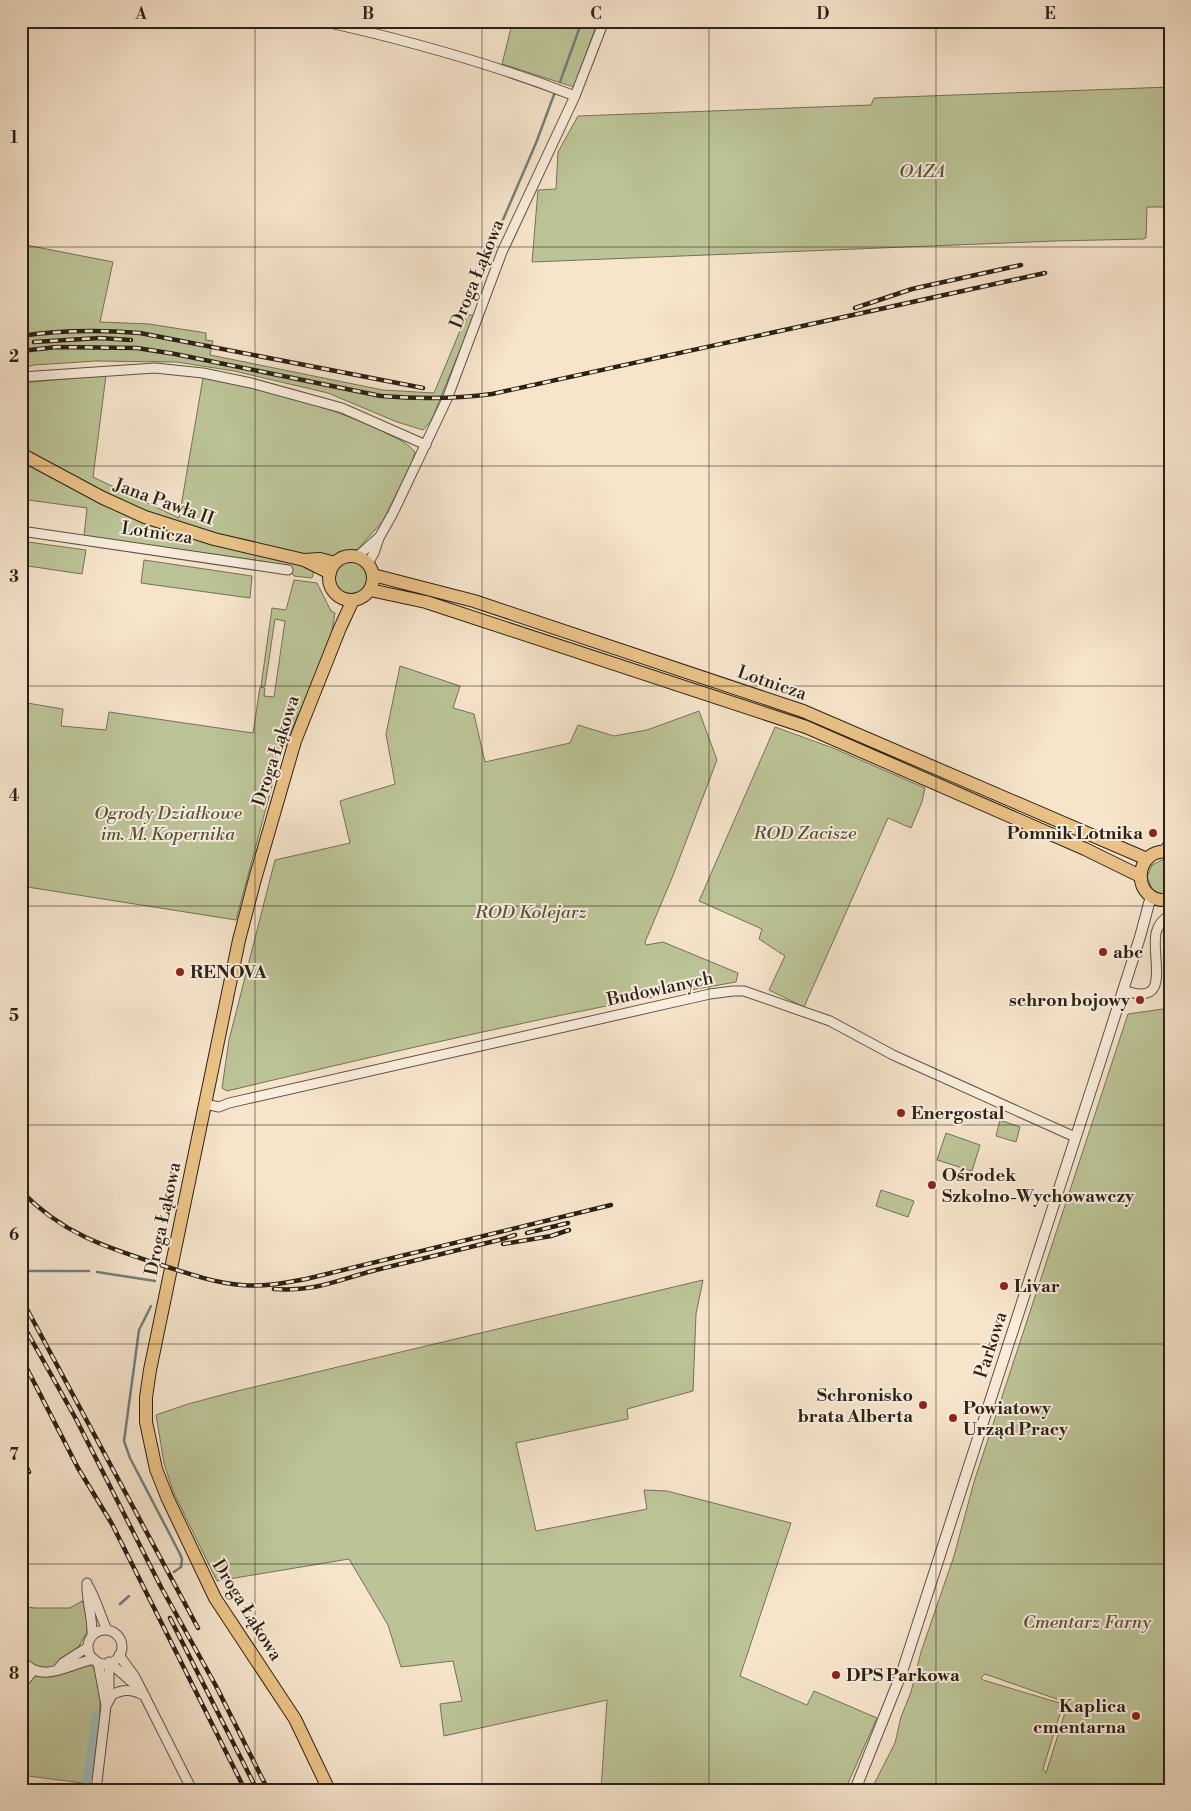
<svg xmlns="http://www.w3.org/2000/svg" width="1191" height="1811" viewBox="0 0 1191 1811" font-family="'Libre Bodoni',serif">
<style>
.green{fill:#bcc497;stroke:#747256;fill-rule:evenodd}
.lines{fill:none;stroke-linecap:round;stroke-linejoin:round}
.stream{stroke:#717f7b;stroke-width:2.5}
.canal{stroke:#9fbdbe;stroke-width:8}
.minor-casing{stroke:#5e5243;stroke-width:11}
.tertiary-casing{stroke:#5e5243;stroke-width:12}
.primary-casing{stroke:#2c2116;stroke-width:14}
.minor{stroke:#f9eddd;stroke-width:9}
.tertiary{stroke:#f9eddd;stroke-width:10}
.primary{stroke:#ebc286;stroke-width:12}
.rail-casing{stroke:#2c2116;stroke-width:4.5}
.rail{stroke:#f9eddd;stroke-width:2.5;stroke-dasharray:8;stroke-linecap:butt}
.grid{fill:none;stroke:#2c2116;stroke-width:1;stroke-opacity:0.55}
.poi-dot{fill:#8f2418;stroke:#f9eddd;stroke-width:2}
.labels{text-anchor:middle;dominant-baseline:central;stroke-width:4;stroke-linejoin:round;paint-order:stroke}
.park-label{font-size:18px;font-style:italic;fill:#57523d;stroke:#f9eddd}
.street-label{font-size:18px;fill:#2c2116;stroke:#f9eddd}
.poi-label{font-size:18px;font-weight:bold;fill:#2c2116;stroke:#f9eddd;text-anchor:start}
.neatline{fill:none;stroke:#2c2116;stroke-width:2}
.grid-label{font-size:16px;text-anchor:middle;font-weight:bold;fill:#2c2116}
</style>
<rect width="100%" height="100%" fill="#f6e4cb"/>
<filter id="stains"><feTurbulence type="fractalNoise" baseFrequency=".004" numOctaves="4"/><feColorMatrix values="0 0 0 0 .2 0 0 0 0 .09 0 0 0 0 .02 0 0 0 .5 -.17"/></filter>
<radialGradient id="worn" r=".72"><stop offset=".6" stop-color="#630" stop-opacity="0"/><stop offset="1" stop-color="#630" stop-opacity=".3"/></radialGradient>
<path class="green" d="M520,21H598L574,87L502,64L512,24L519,25Z
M1170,87V207H1147L1146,238L1143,239L1055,241L532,262L538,190L556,189L558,152L578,116L871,105L874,98Z
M21,244L113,262L100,322L149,324L206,333V340L213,341L210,355L383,390L434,393L467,314L474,316L431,421L423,430L397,422L328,393L234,371L177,362L96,361L34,365L21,369Z
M106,375L93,477L179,518L203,378C264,389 324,404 380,430C393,437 406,441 415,452L412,462L383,521L358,549L334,556L318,555L312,578L294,576L289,568L261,561L84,536L87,508L21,499V383Z
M21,541L86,550L82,574L21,565Z
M144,560L252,576L250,598L141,583Z
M334 578a17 17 0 1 1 34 0a17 17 0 1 1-34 0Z
M294,580L317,583L331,611L335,613L331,636L300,715L298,714L289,738L280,756L236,920L21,886V702L63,709L61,726L106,730L109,712L253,733L260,687L265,688L264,696L274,697L285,621L275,619L265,686H261L272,608L286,610Z
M400,666L460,686L453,708L474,714L485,762L570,743L578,725L614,736L647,730L699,711L717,760L672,878L645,942L646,945L663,942L738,973L736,982C565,1011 396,1051 227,1091L222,1088L229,1040L275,860L350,843L340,801L395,784L386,734Z
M775,727L833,748L925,788L922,802L911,828L888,818L804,1007L769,990L785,956L759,939L762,929L699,901Z
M1164,859H1170V893L1160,894L1152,889L1147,877L1152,865Z
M1170,1008V1790H871L895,1743L901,1717L911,1692L921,1652L954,1556L974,1482L1128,1014ZM985,1674L1068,1703L1046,1773L1043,1769L1063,1704L983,1680L981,1678Z
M1000,1120L1020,1127L1016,1142L996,1136Z
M946,1133L980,1145L972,1171L937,1160Z
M881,1190L914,1201L908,1217L876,1206Z
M703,1280L696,1314L693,1391L627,1409L628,1419L516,1443L536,1531L647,1509L644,1490L667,1491L791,1523L740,1676L807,1705L814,1691L877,1718L845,1790H601L607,1700L444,1736L440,1704L462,1701L453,1661L401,1667L388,1625L349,1559L217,1581L173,1491L164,1463L156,1415L188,1404L233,1392Z
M82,1601L89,1615L87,1632L75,1653L80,1665C85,1665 91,1665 95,1669C108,1682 93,1764 90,1784L21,1775V1606L35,1608H70Z"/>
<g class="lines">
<path class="stream" d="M560,82L582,21
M496,236L536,143L555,92
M21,1263L28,1271H89
M97,1272L155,1281
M151,1306L139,1330L124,1441L130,1458L180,1554L182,1559L181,1567L174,1572
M120,1604L129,1596"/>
<path class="canal" d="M86,1788L96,1715"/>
<defs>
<path id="minor" d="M321,21C407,40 493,64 575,96
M21,377L155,368L203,373L251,383L342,408L426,445
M21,531L288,570
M358,556L378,538
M368,563L374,553L379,538L393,513L447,399L502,252L575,96L604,21
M1123,990C1173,1008 1151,960 1156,933C1158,925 1163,919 1170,915
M205,1104L219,1107L229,1103L710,994L733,991H744L830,1021L893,1055L1075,1137
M87,1583C86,1601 93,1617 92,1636
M87,1584C96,1598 100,1615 107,1630
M88 1647a17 17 0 1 1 34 0a17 17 0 1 1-34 0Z
M119,1655L135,1677L192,1790
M21,1659C41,1686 69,1664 94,1659
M109,1662L140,1689
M57,1670L63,1663L88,1647
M21,1685L33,1671
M109,1699V1662
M106,1706L112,1695C124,1688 134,1690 145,1696
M96,1790L106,1706L98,1662"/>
<path id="tertiary" d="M1165,851L1170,841
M855,1790L902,1672L1105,1047L1140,937L1151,896"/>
<path id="primary" d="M21,454L103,498L145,517L214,539L304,560L330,573
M329 578a22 22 0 1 1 44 0a22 22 0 1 1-44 0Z
M304,560L320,559L335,563
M373,575L474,601L803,711L1147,859
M370,590L426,602L806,727L1085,849L1140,876
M1170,852C1132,846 1130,905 1170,900
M329,1790L295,1719L215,1598L167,1497L156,1469L146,1422V1397L150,1370L239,940L255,879L295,741L340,628L353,600"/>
</defs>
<use href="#minor" class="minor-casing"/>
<use href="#tertiary" class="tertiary-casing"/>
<use href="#primary" class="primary-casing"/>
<use href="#minor" class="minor"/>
<use href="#tertiary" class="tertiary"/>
<use href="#primary" class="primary"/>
<defs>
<path id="rail" d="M855,308L912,289L1021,265
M21,336C61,330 100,330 140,333L423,388
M34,342L100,338L131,340
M21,351L57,347L137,348L175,354L381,396C419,399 454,399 492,394L1045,273
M21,1191C63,1234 105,1247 161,1265C187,1273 214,1283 242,1285C264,1287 285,1283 306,1279L611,1205
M527,1233L568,1223
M503,1244L551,1236L569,1230
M274,1289C316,1292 337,1280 376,1270C417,1260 458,1250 499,1240L515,1235
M21,1298L198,1628
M21,1321L76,1419L161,1587L216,1686L268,1790
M21,1357L78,1468L112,1524L245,1790
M21,1456L29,1472
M170,1618L257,1790"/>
</defs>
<use href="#rail" class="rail-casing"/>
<use href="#rail" class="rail"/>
</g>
<path class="grid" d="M255,21V1790M482,21V1790M709,21V1790M936,21V1790M21,247H1170M21,466H1170M21,686H1170M21,906H1170M21,1125H1170M21,1344H1170M21,1564H1170"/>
<g class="poi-dot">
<circle cx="1153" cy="833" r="5"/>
<circle cx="1103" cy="952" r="5"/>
<circle cx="180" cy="972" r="5"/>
<circle cx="1140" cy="1000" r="5"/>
<circle cx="901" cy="1113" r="5"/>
<circle cx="932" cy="1185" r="5"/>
<circle cx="1004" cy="1286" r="5"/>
<circle cx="923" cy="1405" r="5"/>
<circle cx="953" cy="1418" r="5"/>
<circle cx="836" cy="1675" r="5"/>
<circle cx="1136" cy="1716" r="5"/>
</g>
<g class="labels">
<g class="park-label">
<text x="922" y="171">OAZA</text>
<text x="168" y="813">Ogrody Działkowe<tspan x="168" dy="21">im. M. Kopernika</tspan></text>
<text x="805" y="833">ROD Zacisze</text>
<text x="531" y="912">ROD Kolejarz</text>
<text x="1087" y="1622">Cmentarz Farny</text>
</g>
<g class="street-label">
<text transform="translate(477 274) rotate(-68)">Droga Łąkowa</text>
<text transform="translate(164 502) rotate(20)">Jana Pawła II</text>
<text transform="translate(157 533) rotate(8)">Lotnicza</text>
<text transform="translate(772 683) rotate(19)">Lotnicza</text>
<text transform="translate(276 751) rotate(-72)">Droga Łąkowa</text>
<text transform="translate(660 989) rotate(-12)">Budowlanych</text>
<text transform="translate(163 1219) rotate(-78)">Droga Łąkowa</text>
<text transform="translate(991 1345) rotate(-72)">Parkowa</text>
<text transform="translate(247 1610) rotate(58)">Droga Łąkowa</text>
</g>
<g class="poi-label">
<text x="1143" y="833" text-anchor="end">Pomnik Lotnika</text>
<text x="1113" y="952">abc</text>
<text x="190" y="972">RENOVA</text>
<text x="1130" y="1000" text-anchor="end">schron bojowy</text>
<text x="911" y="1113">Energostal</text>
<text x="942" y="1175">Ośrodek<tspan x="942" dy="21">Szkolno-Wychowawczy</tspan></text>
<text x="1014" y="1286">Livar</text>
<text x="913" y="1395" text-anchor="end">Schronisko<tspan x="913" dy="21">brata Alberta</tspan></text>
<text x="963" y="1408">Powiatowy<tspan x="963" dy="21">Urząd Pracy</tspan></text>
<text x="846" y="1675">DPS Parkowa</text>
<text x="1126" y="1706" text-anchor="end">Kaplica<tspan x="1126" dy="21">cmentarna</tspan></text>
</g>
</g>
<rect width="1191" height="1811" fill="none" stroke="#f6e4cb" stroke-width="55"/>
<rect x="28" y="28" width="1136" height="1756" class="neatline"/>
<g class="grid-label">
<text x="141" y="19">A</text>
<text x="368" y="19">B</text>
<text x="596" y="19">C</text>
<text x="823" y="19">D</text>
<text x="1050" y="19">E</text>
<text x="14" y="143">1</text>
<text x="14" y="362">2</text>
<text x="14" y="582">3</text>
<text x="14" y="801">4</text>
<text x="14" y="1021">5</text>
<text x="14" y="1240">6</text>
<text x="14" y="1460">7</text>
<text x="14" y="1679">8</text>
</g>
<rect width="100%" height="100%" filter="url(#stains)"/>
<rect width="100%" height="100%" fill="url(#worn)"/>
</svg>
